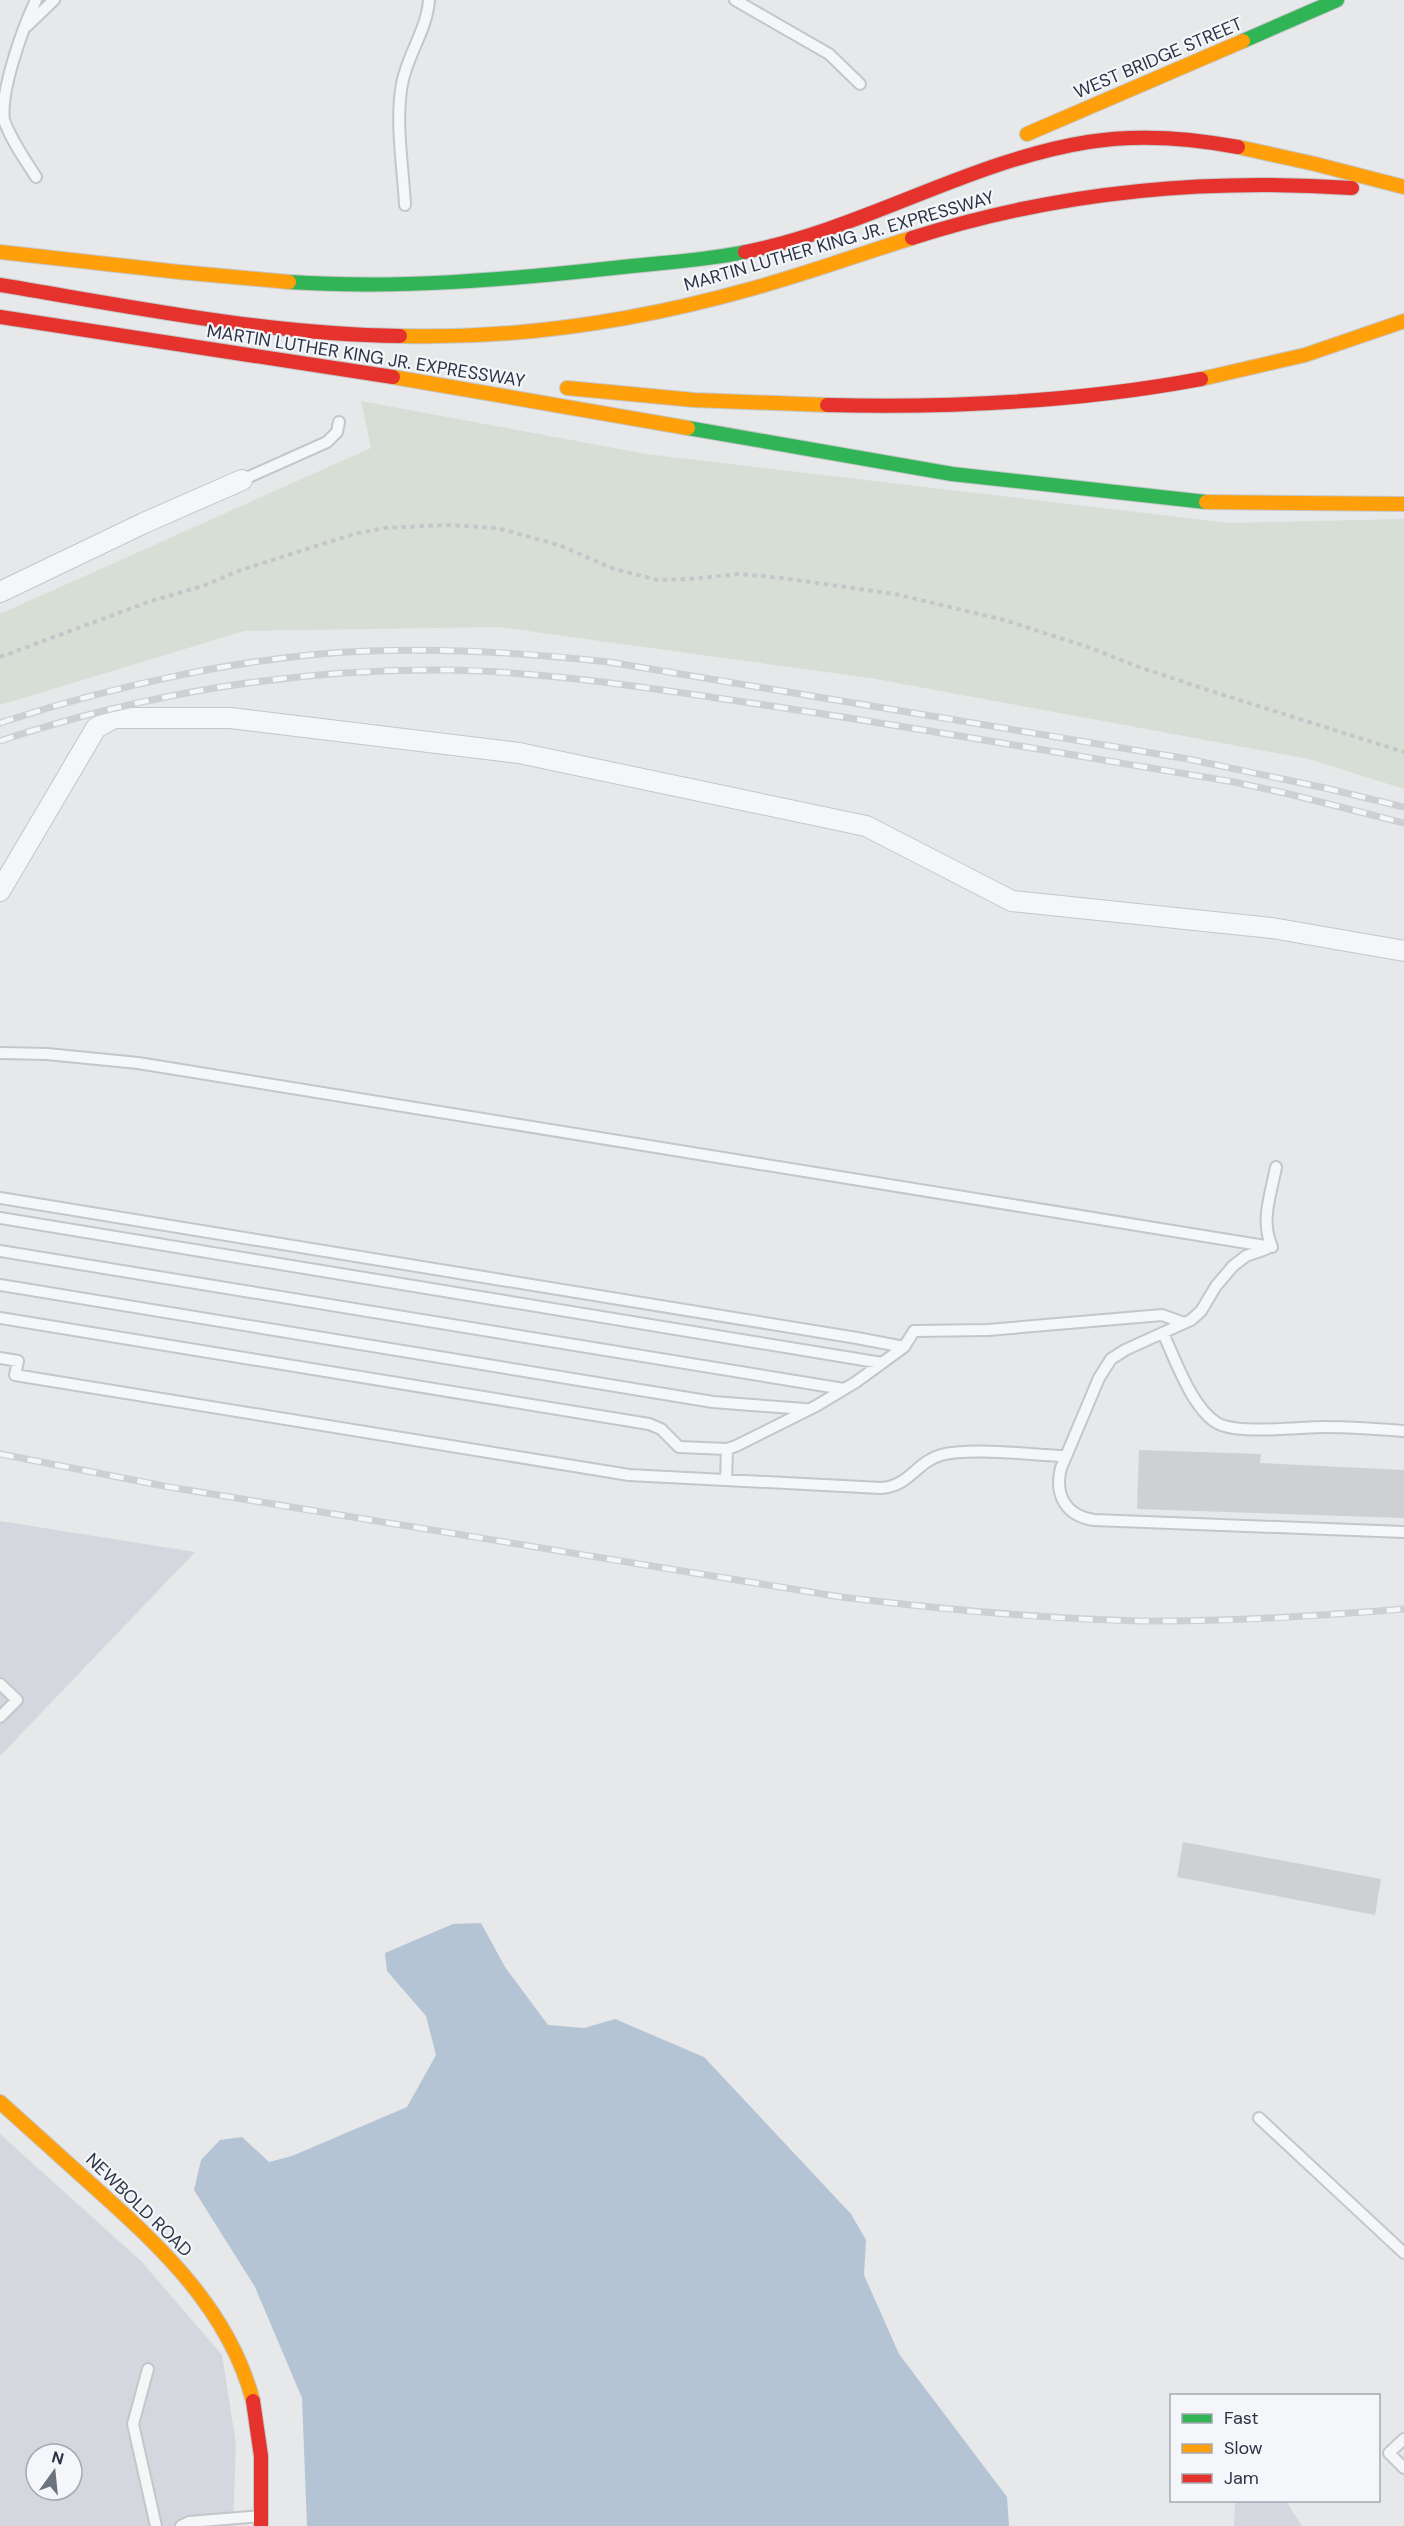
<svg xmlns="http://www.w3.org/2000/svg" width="1404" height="2526" viewBox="0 0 1404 2526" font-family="'DM Sans',sans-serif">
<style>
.built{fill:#d4d7dd;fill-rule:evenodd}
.green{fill:#d6ded6}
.water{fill:#b4c4d5}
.building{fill:#ced0d3}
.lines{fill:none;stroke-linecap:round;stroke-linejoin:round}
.lane-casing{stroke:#c4c6c8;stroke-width:14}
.street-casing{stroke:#c4c6c8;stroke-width:22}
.fast-casing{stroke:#c4c6c8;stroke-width:16}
.slow-casing{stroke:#c4c6c8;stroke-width:16}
.jam-casing{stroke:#c4c6c8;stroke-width:16}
.path{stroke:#c5c6ca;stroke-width:4;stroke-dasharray:4.5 4.5;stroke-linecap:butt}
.lane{stroke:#f5f6f7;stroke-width:10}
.street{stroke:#f5f6f7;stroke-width:20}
.fast{stroke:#30b455;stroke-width:14}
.slow{stroke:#ff9f0a;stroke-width:14}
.jam{stroke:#e5322d;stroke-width:14}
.rail-casing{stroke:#cecfd2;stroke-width:7}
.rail{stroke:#f4f6f9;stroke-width:4.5;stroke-dasharray:14;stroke-linecap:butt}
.labels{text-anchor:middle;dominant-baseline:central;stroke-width:4.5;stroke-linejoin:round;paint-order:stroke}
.street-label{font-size:18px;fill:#2b3445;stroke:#f4f6f9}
</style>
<rect width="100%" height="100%" fill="#e6e8ea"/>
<path class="built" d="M0,1521L195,1552L0,1756Z
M0,2134L141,2261L222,2355L236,2444L233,2526H0ZM36,2454H72V2490H36Z
M1235,2500L1286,2501L1302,2526H1234Z"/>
<path class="green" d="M361,401L646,454L1229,523L1404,519V789L1309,759L870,678L498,627L244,631L0,705V614L371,448Z"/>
<path class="water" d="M481,1923L505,1967L548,2025L584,2028L615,2019L704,2057L851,2214L866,2240L864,2275L899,2354L1007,2497L1009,2526H307L302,2398L255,2287L194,2190L201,2160L220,2140L242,2137L269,2162L292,2156L407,2107L436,2055L426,2016L387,1971L385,1953L453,1924Z"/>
<path class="building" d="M1139,1450L1261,1454L1260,1463L1404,1470V1518L1137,1509Z
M1183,1842L1381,1879L1375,1915L1177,1877Z"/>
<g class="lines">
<defs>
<path id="lane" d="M735,0L829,54L860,84
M27,26L54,0
M36,177C24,158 11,140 4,120C0,91 23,27 36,0
M405,205C403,166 395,122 402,84C407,55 427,30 429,0
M242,480L327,442L337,432L339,422
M0,1053L47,1054L138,1063L1272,1247
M0,1198L857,1338L904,1347
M0,1218L882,1363
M1272,1247C1260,1221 1271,1194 1276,1167
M1266,1249L1246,1256L1233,1266L1216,1286L1201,1311L1191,1320L1125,1350L1111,1359L1099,1378L1061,1468C1054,1495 1066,1516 1094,1520L1404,1532
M0,1251L844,1389
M0,1285L713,1402L805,1409
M0,1318L649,1424L661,1429L679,1447L727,1449L736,1446L816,1406L856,1382L904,1347L914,1331L988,1330L1162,1315L1184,1323
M1163,1333C1175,1359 1192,1408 1217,1423C1237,1435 1300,1427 1326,1427C1352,1427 1378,1429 1404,1431
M0,1358L18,1361L15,1375L629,1475L881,1488C910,1486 916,1462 941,1455C971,1447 1032,1455 1065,1456
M726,1480L727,1449
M0,1684L17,1700L0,1717
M1259,2118L1404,2253
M148,2369L133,2424L156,2526
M1404,2439L1389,2453L1404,2468
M181,2526L189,2522L261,2516"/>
<path id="street" d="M0,592L144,523L242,480
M0,891L96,728L114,718H230L519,753L866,826L1012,901L1272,928L1404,951"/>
<path id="fast" d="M1243,41L1337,0
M289,282C398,289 505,280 613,268C657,263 701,261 745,252
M688,428L952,474L1206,502"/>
<path id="slow" d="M1027,134L1243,41
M1238,147L1315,164L1404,187
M0,252L179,272L289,282
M400,336C516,339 636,321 747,290C803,275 857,255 912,238
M393,377L688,428
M1201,379L1305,355L1404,321
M567,388L694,400L827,405
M1206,502L1404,504
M0,2102C31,2130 61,2157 92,2185C160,2246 229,2309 253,2401"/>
<path id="jam" d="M912,238C1055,192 1203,178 1352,188
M745,252C863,229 969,161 1088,142C1137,134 1190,138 1238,147
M0,285C133,307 265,334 400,336
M0,317L393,377
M827,405C952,408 1078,402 1201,379
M253,2401L261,2456V2526"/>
</defs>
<use href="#lane" class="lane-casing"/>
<use href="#street" class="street-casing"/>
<use href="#fast" class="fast-casing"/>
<use href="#slow" class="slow-casing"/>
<use href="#jam" class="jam-casing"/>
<path class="path" d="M0,657L151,601L203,586L238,571L354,534L384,528L446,525L497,528L559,545L614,569L658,580L690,579L739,574L782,578L895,594L1004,620L1091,648L1136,666L1211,691L1404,752"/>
<use href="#lane" class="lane"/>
<use href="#street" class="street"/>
<use href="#fast" class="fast"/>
<use href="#slow" class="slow"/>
<use href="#jam" class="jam"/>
<defs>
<path id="rail" d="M0,723C112,686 251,655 369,651C450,648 529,653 609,662L1188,759L1325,788L1404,807
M0,741C144,693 299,668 451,670C548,672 648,688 744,702C908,726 1071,755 1234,782L1289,794L1404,823
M0,1454L169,1487L841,1597C941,1609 1040,1619 1141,1621C1228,1622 1317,1616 1404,1609"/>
</defs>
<use href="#rail" class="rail-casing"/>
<use href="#rail" class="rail"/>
</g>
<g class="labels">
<g class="street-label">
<text transform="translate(1158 58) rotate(-23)">WEST BRIDGE STREET</text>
<text transform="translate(839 241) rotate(-16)">MARTIN LUTHER KING JR. EXPRESSWAY</text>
<text transform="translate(366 356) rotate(9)">MARTIN LUTHER KING JR. EXPRESSWAY</text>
<text transform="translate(139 2205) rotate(44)">NEWBOLD ROAD</text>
</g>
</g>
<rect x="1170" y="2394" width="210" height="108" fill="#f4f6f9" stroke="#a4a8b1" stroke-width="1.5"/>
<rect x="1182" y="2414" width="30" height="9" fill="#30b455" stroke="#a4a8b1" stroke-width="1.5"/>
<text x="1224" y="2424" font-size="18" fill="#2b3445">Fast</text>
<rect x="1182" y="2444" width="30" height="9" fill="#ff9f0a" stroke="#a4a8b1" stroke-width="1.5"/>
<text x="1224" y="2454" font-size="18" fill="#2b3445">Slow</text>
<rect x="1182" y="2474" width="30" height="9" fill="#e5322d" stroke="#a4a8b1" stroke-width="1.5"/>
<text x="1224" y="2484" font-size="18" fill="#2b3445">Jam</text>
<g transform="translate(54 2472) rotate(15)"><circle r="28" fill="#f4f6f9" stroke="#a4a8b1" stroke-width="1.5"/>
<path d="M0-4.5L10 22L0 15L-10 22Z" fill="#6c737f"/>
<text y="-9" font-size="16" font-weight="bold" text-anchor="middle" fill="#2b3445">N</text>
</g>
</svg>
